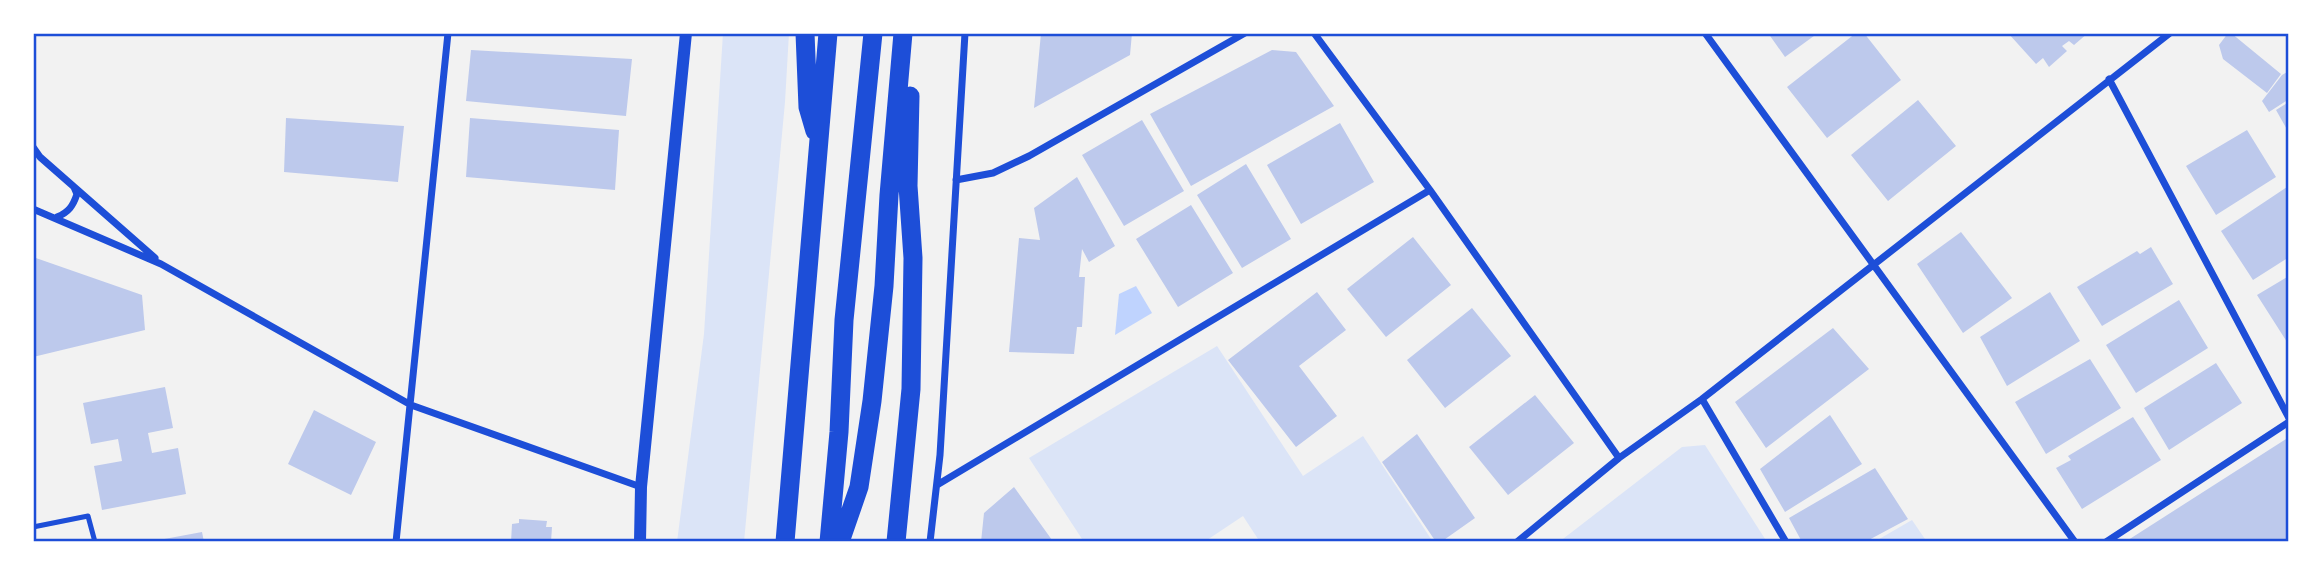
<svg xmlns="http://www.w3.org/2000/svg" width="2322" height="575" viewBox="0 0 2322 575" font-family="'Fira Sans Condensed',sans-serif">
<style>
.green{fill:#dbe4f7}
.water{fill:#bfd3fe}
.building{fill:#bdc9ec}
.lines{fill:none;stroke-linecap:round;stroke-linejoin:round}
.service{stroke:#1d4ed8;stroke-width:5}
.minor{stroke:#1d4ed8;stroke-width:7}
.tertiary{stroke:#1d4ed8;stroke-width:12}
.trunk{stroke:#1d4ed8;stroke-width:19}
.neatline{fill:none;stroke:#1d4ed8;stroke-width:2.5}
</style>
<rect width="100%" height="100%" fill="#f2f2f2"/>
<path class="green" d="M723,33H789L785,102L744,542H677L704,334Z
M1217,346L1303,476L1363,436L1433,542H1260L1243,516L1204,542H1084L1029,458Z
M1705,445L1767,542H1559L1682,447Z
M1912,520L1927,542H1874Z"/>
<path class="water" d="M1136,286L1152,313L1115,335L1119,294Z"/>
<path class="building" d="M1041,33H1132L1130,55L1034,108Z
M1768,33H1818L1785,57Z
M1856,33H1864L1901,80L1827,138L1787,87Z
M2008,33H2088L2074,45L2069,41L2062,46L2067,51L2049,67L2043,58L2036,64Z
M2228,33H2231L2281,74L2267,93L2223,59L2219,45Z
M471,50L632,59L626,116L466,101Z
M1272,50L1296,52L1334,106L1191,186L1150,114Z
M2289,71V99L2269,112L2262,101L2282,75Z
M1918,100L1956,146L1888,201L1851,155Z
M2289,102V133L2276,110Z
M286,118L404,126L398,182L284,172Z
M470,118L619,130L615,190L466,177Z
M1142,120L1184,191L1124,226L1082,155Z
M1340,123L1374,182L1301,224L1267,165Z
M2247,130L2276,177L2216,215L2186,166Z
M1246,164L1291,239L1242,268L1197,195Z
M1077,177L1115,246L1089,262L1082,249L1079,277H1085L1082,327H1077L1074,354L1009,352L1019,238L1040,240L1034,208Z
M2287,187L2289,190V257L2253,280L2221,231Z
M1191,205L1233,273L1178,307L1136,239Z
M1961,232L2012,298L1963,333L1917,264Z
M1413,237L1451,285L1386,337L1347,289Z
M2151,247L2173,284L2102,326L2077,287L2137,251L2140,254Z
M33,257L142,295L145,330L33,357Z
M2289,276V341L2287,342L2257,295Z
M1317,292L1346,330L1299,366L1337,416L1296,447L1228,360Z
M2050,292L2080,341L2007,386L1980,337Z
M2179,300L2208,348L2136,393L2106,345Z
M1472,308L1511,356L1445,408L1407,360Z
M1833,328L1869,369L1766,448L1735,402Z
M2090,359L2121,408L2046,454L2015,402Z
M2216,363L2242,403L2169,450L2144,408Z
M165,387L173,428L148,433L152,453L178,448L186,494L102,510L94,466L122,461L118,439L91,444L83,403Z
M1535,395L1574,443L1508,495L1469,447Z
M314,410L376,442L351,495L288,464Z
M1830,415L1862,464L1785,512L1760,469Z
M2133,417L2161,460L2082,509L2056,468L2071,460L2068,456Z
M1417,434L1475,518L1441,542H1436L1382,462Z
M2289,437V542H2125Z
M1875,468L1908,519L1865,542H1802L1789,518Z
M1014,487L1052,540L1050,542H981L984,513Z
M519,519L547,521L546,527H552L551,542H511L512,524L519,523Z
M202,532L204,542H159V540Z"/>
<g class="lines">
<path class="service" d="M33,527L88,516L95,542"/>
<path class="minor" d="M1314,33L1430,190L1619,458
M1705,33L2075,542
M2109,79L2289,418
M33,147L40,157L155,258
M956,180L993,173L1029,156L1245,33
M33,209L161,264L411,405L641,487
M57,217C69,212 73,206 77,194L74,187
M1702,399L1786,542
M937,485L1430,190
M396,542L448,33
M930,542L940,455L965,33
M1517,542L1619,458L1702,399L2170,33
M2106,542L2289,422"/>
<path class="tertiary" d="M640,542L641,487L686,33"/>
<path class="trunk" d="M805,33L808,107L815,131
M785,542L828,33
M829,542L839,432L844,320L873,33
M840,542L859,487L872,401L884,286L889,195L903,33
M896,542L911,389L913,258L908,186L910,96"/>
</g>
<rect width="2322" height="575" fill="none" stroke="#ffffff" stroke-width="70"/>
<rect x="35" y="35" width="2252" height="505" class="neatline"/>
</svg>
